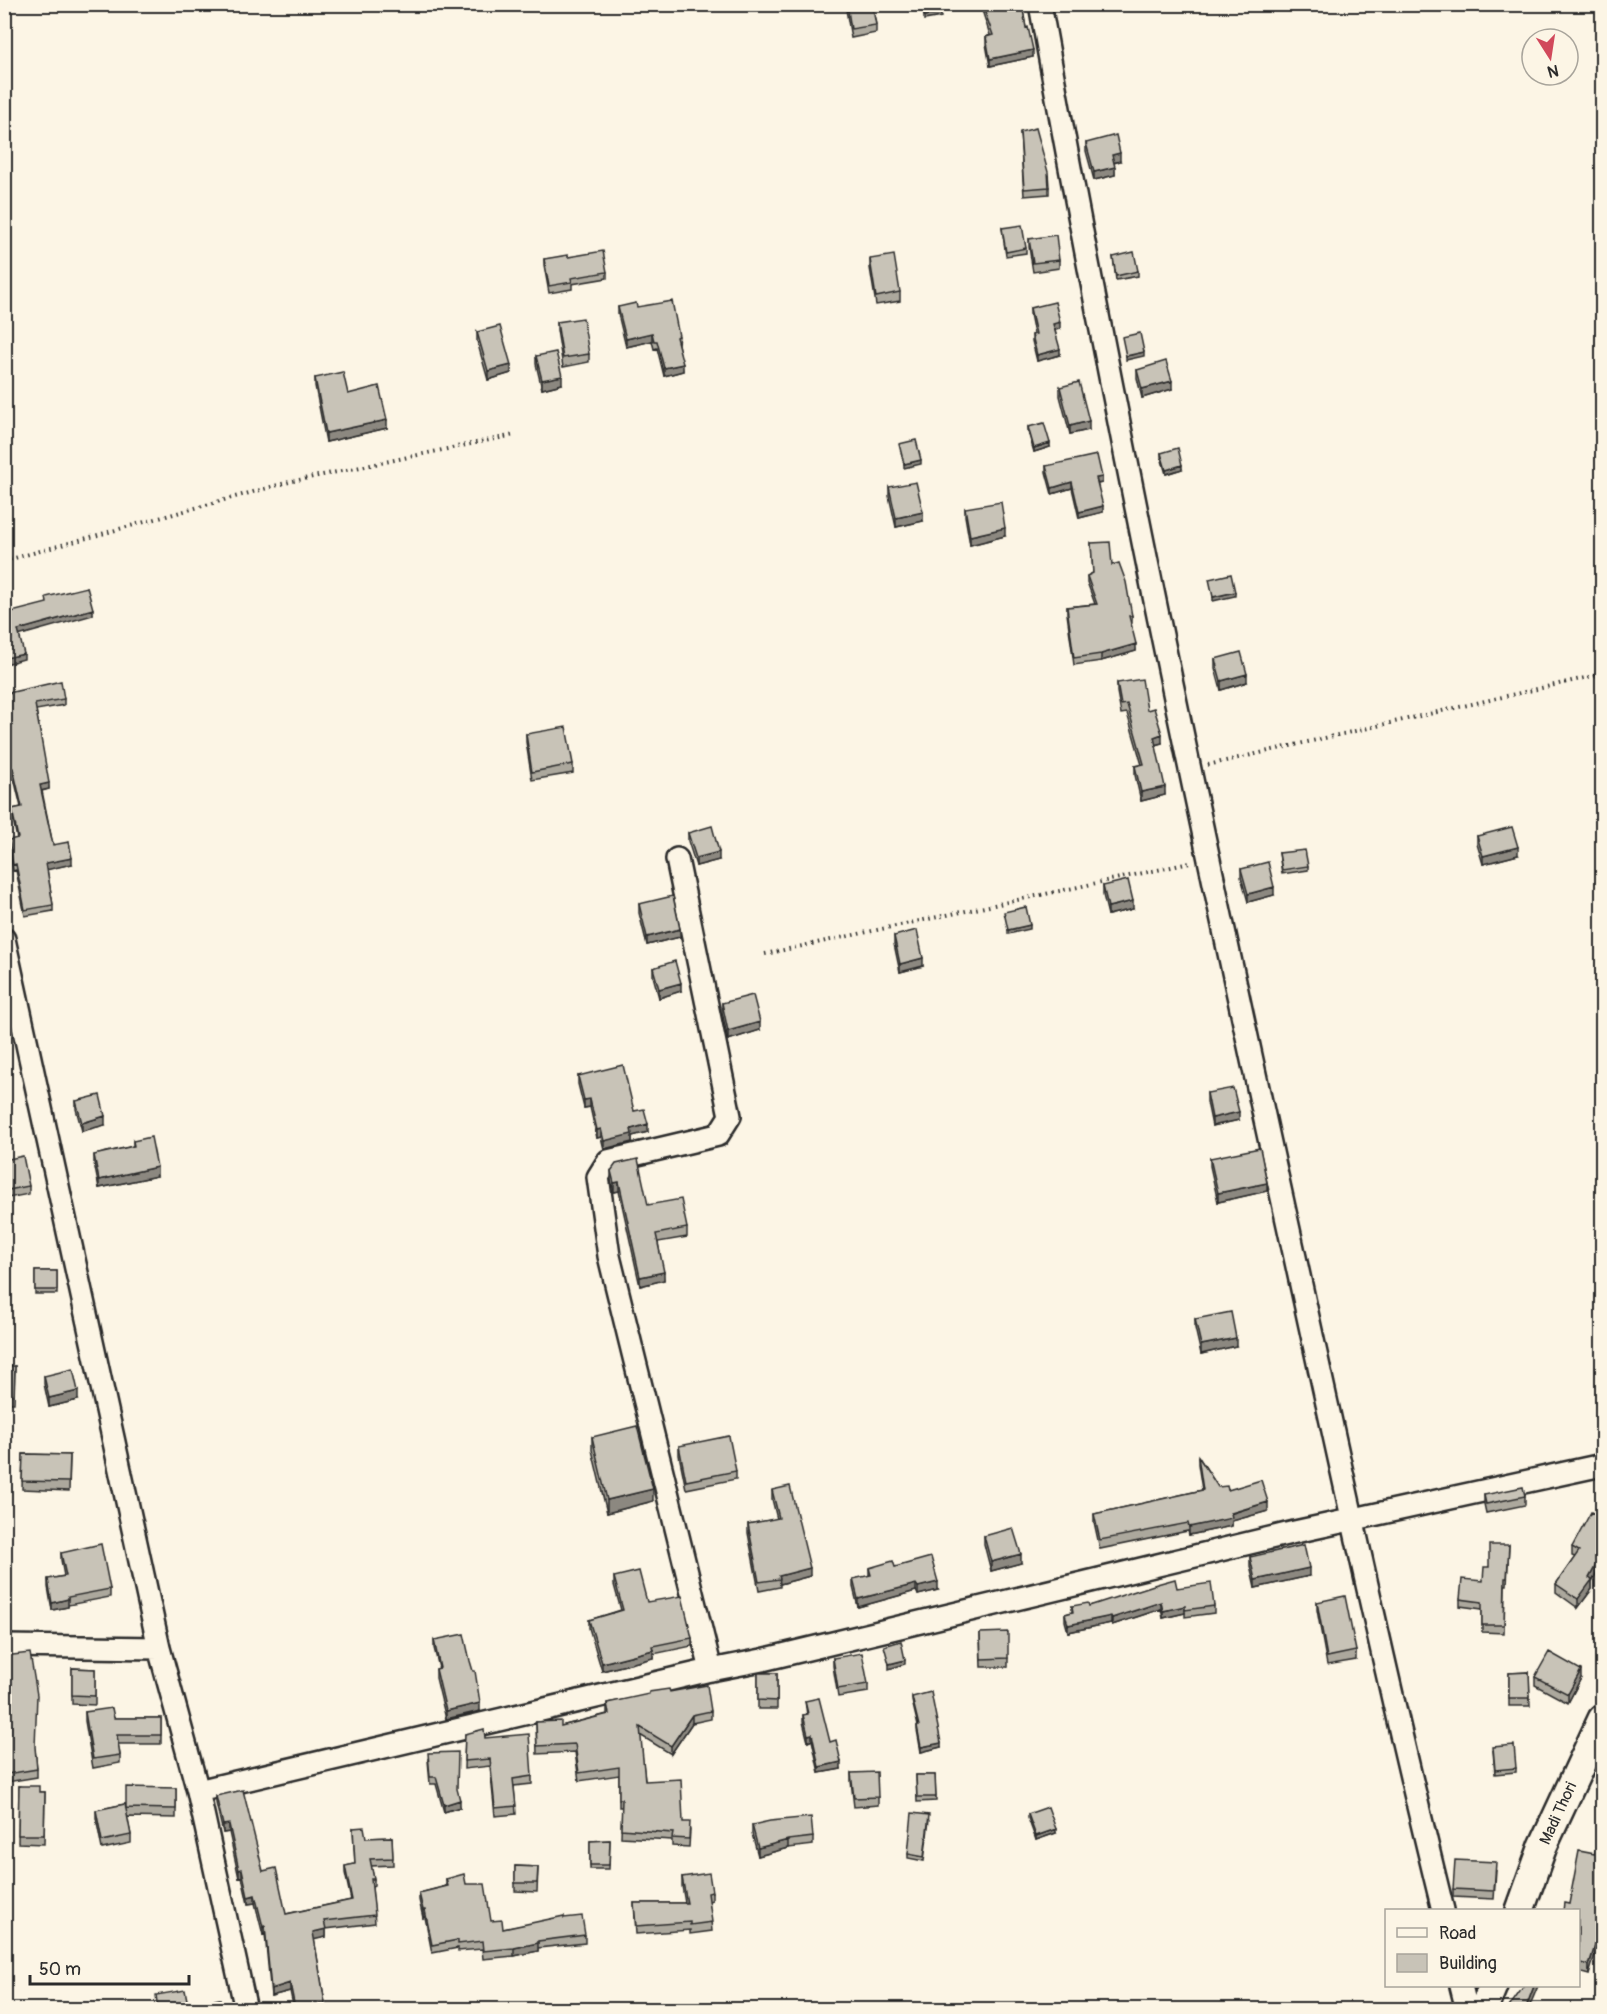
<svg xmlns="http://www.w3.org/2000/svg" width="1607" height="2014" viewBox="0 0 1607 2014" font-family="Pangolin,sans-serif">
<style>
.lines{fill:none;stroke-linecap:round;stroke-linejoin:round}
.minor-casing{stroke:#2b2b2b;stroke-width:26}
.major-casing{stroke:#2b2b2b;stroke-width:32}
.path{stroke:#2b2b2b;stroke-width:4;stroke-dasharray:1.5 4.5;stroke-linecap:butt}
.minor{stroke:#fcf5e5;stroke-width:21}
.major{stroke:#fcf5e5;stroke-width:27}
.wall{fill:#aca89d;stroke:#2b2b2b;stroke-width:1.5}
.shaded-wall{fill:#8c8880;stroke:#2b2b2b;stroke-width:1.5}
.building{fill:#c8c3b7;stroke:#2b2b2b;stroke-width:1.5}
.labels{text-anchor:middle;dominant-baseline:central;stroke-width:5;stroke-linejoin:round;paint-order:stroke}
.street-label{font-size:16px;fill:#2b2b2b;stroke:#fcf5e5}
</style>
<rect width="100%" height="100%" fill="#fcf5e5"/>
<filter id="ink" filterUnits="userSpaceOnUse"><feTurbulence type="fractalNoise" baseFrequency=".0167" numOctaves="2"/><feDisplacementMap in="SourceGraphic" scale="12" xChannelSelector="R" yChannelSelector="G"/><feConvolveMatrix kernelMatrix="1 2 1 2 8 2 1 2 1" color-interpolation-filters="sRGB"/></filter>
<g filter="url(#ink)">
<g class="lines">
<defs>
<path id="minor" d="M1040,4C1110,396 1192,786 1277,1175C1331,1421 1383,1666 1443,1910
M677,859L730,1116L718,1135L608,1161L598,1177L609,1256L711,1670
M4,939L159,1648L198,1791L246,2010
M4,1646L159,1648
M198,1791L706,1671L762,1660L1295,1532L1602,1465
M1461,1986L1467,2010"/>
<g id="major">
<path id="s1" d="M1520,1910L1543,1846L1602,1719"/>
<path d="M1483,2010L1493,1986"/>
</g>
</defs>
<use href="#minor" class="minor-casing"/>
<use href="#major" class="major-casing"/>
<path class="path" d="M4,10L27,4
M4,561L289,482L514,435
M1208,765L1602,674
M765,954L1190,863"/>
<use href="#minor" class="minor"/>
<use href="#major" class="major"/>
</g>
<path class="wall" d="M845,4H872L876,25V33L851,38Z
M888,4H912L889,9Z
M980,4H1022L1026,28L1033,57L990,66L986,44V37L990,35Z
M1020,132L1049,187V194L1024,196Z
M1086,143L1120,161L1114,163L1115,175L1094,180L1086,151Z
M1002,228L1026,248V253L1006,256Z
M1029,239L1059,260V268L1033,272L1029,247Z
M568,257L607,272V278L572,284V289L549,293L544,265V259Z
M1113,257L1138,271V276L1116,280Z
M870,259L900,292V301L876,305L870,268Z
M618,307H637L679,336L678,344L683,371L664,376L657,348L654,349L652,341L626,347L618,314Z
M1030,308L1060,329L1055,330L1060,355L1037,361L1032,341V335L1034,334L1030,314Z
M557,322L589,354V362L563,367L557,330Z
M477,332L511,373L488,380L477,341Z
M536,356L562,384L542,389L536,364Z
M1137,370L1172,389L1142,398L1137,378Z
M315,378L348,394L387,428L326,442L315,386Z
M1060,387L1089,430L1070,434L1060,396Z
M1028,427L1050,447L1034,452L1028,432Z
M1161,453L1182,469L1166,474L1161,457Z
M1046,466L1102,483L1097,484L1103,512L1079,518L1072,488L1052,494L1046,472Z
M889,487L923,521L896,527L889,496Z
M965,508L1005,536L970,545L965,516Z
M1091,543L1112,565L1132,616V623H1131L1136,651L1101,661L1074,665L1067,614V607L1095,604L1087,582V576L1093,573Z
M1215,659L1247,682L1221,690L1215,668Z
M1117,683L1147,710L1162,743L1155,745L1165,795L1141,801L1135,775V766L1142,765L1127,713L1121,714L1117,692Z
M4,691L64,699V705L36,710L49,789L42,791L53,845L72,864L47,869L53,905V911L25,916L16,870L13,871L9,846V840L17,839L12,815V809L21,807L13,774L4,776Z
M526,734L573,764V773L532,780L526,742Z
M688,833L719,860L696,866L688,841Z
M1477,836L1518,855L1483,864L1477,844Z
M1279,853L1308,866V870L1282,874Z
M1241,869L1274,895L1248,902L1241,877Z
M1103,886L1133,909L1108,915L1103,895Z
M639,904L680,937L647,945L639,913Z
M894,936L923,966L900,972L894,944Z
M653,968L681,991L659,998L653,976Z
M722,1003L760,1030L728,1040L722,1012Z
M578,1076L634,1111L648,1132L632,1136V1142L604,1149L601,1137L597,1138L590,1107L584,1108L578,1084Z
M1207,1093L1239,1120L1212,1126L1207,1102Z
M76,1101L105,1125L82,1131L76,1109Z
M133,1141L157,1176L99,1188L94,1163V1155L133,1146Z
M1210,1158L1267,1191L1218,1202L1210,1166Z
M4,1160L29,1186V1194L8,1198L4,1179Z
M611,1171L648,1205L687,1228V1237L658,1242L664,1280L640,1286L619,1191L614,1192L611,1180Z
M35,1271H57V1294H35Z
M1195,1319L1236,1346L1201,1354L1195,1328Z
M4,1366H15L14,1403H4Z
M44,1376L78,1400L49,1407L44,1384Z
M592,1437L653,1501L607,1513L592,1450Z
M679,1446L736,1471V1479L686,1489L679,1455Z
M23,1454L70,1455L69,1491L22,1489Z
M1198,1456L1218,1487L1228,1490L1268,1511L1232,1521V1526L1189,1535L1188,1531L1100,1549L1094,1522V1514L1202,1490L1198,1464Z
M772,1490L810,1576L780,1584V1587L759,1591L748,1533V1524L777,1519L772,1499Z
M1484,1495L1525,1496V1505L1486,1513L1484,1504Z
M1602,1518L1592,1582V1589L1578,1608L1556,1592V1584L1575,1557L1572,1556V1547Z
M984,1536L1021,1563L991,1571L984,1544Z
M1509,1545L1507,1585H1505L1504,1633L1482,1632V1609L1460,1606V1599L1483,1581L1489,1567Z
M61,1553L110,1589V1597L68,1605V1607L52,1610L48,1587V1579L64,1576L61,1560Z
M1250,1557L1309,1576L1255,1588L1250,1566Z
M895,1567L938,1590L918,1595L916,1591L858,1607L853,1587V1579L869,1576V1568Z
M614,1577L692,1638V1646L653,1654V1658L602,1671L589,1628V1620L621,1610L614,1585Z
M1177,1588L1214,1606V1613L1185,1617V1613L1163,1618L1161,1609L1112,1625L1111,1623L1068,1632L1065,1621V1614L1072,1612V1606H1089Z
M1317,1602L1356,1651V1660L1327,1665L1317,1610Z
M980,1633L1008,1658V1667H981Z
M434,1640L480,1711L446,1719L436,1678V1669L439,1668L434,1648Z
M4,1656L35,1749L37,1769V1777L7,1782L4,1746V1714H6L4,1701Z
M833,1658L868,1684V1692L838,1697L833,1666Z
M72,1668L95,1669V1705L72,1704Z
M1529,1672L1530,1706H1509V1673Z
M758,1673H777V1709H758Z
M1535,1677L1581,1678L1568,1703L1535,1685Z
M670,1692L711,1711V1719L692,1723L671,1754L640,1735L645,1781L690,1830L689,1847L672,1846V1840L621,1837L622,1807H619V1775L579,1781L575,1752L537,1754L536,1722L561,1726L607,1714V1703Z
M912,1697L941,1747L921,1752L917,1730V1726H918L912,1701Z
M805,1701L830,1742L841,1769L819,1773L812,1740L808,1742L803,1722V1715H807Z
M85,1712L114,1718H161V1744H118L120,1755V1763L93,1768L85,1721Z
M465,1734L485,1738L532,1776V1784L514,1786L516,1814L495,1816L490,1766L464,1769Z
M1493,1751L1516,1768V1772L1495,1774Z
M428,1760L460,1807L444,1812L436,1784H430Z
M851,1773L878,1797V1805L854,1807L851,1781Z
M916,1775H935L936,1801L917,1802Z
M19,1786L39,1792H45L44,1844L18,1843Z
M176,1788V1818L127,1817L131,1835V1843L102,1849L96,1818V1810L125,1804Z
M216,1796L263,1871L286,1914L351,1900L345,1873V1866L355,1864L353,1828L366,1838L392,1837L393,1865L371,1866L374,1879V1886L372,1887L375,1923L326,1929V1937L314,1939L325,2003V2010H294L290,1991L271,1996L265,1934L263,1935L255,1903L248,1904L242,1877L239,1878L229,1832L223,1833L216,1803Z
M1028,1814L1056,1833L1036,1840L1028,1818Z
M929,1820L924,1861L908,1858V1854Z
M752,1825L813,1837V1845L788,1848L758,1856L752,1834Z
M610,1840L609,1869H590V1841Z
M1595,1854L1589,1975L1578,1972V1911L1569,1904Z
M515,1866L538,1867L537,1892L515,1891Z
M1496,1871L1494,1899L1453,1897V1889Z
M682,1877L712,1892V1900L709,1901L712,1931L690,1934V1930L636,1934L634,1903H685L682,1886Z
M446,1879L466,1884L491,1921L503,1929L564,1918L585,1935V1943L538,1948V1951L514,1956L483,1959L482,1949L458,1951V1948L432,1953L425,1917L423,1918L419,1900V1893L446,1886Z"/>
<path class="shaded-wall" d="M941,12V17L924,20V16Z
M1033,50V57L990,66V59Z
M1120,153V161L1112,163V155Z
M1115,167V175L1094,180V172Z
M1060,322V329L1053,330V324Z
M652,333V341L626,347V339Z
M1060,349V355L1037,361V355Z
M1144,352V356L1126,360V356Z
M8,363V371L4,372V364Z
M683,364V371L664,376V368Z
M511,365V373L488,380V371Z
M562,376V384L542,389V380Z
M1172,381V389L1142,398V389Z
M387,420V428L326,442V433Z
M1089,421V430L1070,434V426Z
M1050,443V447L1034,452V448Z
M921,460V464L904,468V464Z
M1182,465V469L1166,474V470Z
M1102,477V483L1096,484V478Z
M1072,482V488L1052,494V488Z
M1103,506V512L1079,518V512Z
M923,512V521L896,527V518Z
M1005,528V536L970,545V536Z
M1235,592V596L1213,601V597Z
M93,609V615L18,636V630Z
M1136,644V651L1101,661V654Z
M24,654V659L6,664V658Z
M1247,674V682L1221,690V681Z
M1162,734V743L1154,745V737Z
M49,783V789L40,791V785Z
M1165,787V795L1141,801V792Z
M1518,847V855L1483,864V856Z
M719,852V860L696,866V858Z
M72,858V864L46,870V863Z
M1274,887V895L1248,902V894Z
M1133,901V909L1108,915V907Z
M1030,925V929L1008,934V930Z
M680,929V937L647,945V937Z
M923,958V966L900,972V964Z
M681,983V991L659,998V989Z
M760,1022V1030L728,1040V1031Z
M590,1099V1107L584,1108V1100Z
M1239,1112V1120L1212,1126V1118Z
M105,1116V1125L82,1131V1123Z
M648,1124V1132L632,1136V1142L604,1149V1141L631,1129Z
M601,1129V1137L597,1138V1130Z
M157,1167V1176L99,1188V1180Z
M619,1182V1191L614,1192V1183Z
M1267,1183V1191L1218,1202V1193Z
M664,1272V1280L640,1286V1277Z
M1236,1338V1346L1201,1354V1345Z
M78,1391V1400L49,1407V1398Z
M653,1489V1501L607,1513V1500Z
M1268,1502V1511L1232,1521V1526L1189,1535V1527Z
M1021,1554V1563L991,1571V1562Z
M1602,1554V1562L1592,1582V1589L1578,1608V1599Z
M810,1568V1576L780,1584L779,1576Z
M1309,1568V1576L1255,1588V1580Z
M938,1582V1590L918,1595V1587Z
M916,1584V1591L858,1607V1599Z
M68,1599V1607L52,1610V1603Z
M1161,1602V1609L1112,1625V1618Z
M1185,1606V1613L1163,1618V1611Z
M1111,1616V1623L1068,1632V1625Z
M653,1650V1658L602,1671V1663Z
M905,1660V1664L889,1669V1664Z
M1581,1670V1678L1568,1703V1694Z
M480,1703V1711L446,1719V1711Z
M692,1715V1723L671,1754V1746Z
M812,1734V1740L808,1742V1735Z
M941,1743V1747L921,1752V1747Z
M841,1762V1769L819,1773V1767Z
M460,1800V1807L444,1812V1805Z
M229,1824V1832L223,1833V1825Z
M1056,1829V1833L1036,1840V1836Z
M788,1840V1848L758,1856V1848Z
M242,1869V1877L239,1878V1870Z
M255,1895V1903L248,1904V1897Z
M423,1910H425V1917L423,1918Z
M1602,1923V1932L1589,1975V1965Z
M265,1926V1934L263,1935V1927Z
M326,1929V1937L313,1940V1932Z
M538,1943V1951L514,1956V1948Z
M290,1983V1991L271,1996V1989Z
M1534,1986H1538L1528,2010H1525Z"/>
<path class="building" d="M847,4H872L876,25L851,29Z
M921,4H939L941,12L924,16Z
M982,4H1022L1026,28L1028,27L1033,50L990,59L986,37L993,35Z
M1036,128L1048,172L1049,187L1024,189L1020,132Z
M1116,135L1120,153L1112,155L1115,167L1094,172L1086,143Z
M1022,225L1026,248L1006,252L1002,228Z
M1056,235L1059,260L1033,263L1029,239Z
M603,251L607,272L571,278L572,282L549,286L544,259L568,255V257Z
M1134,252L1138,271L1116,276L1113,257Z
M894,255L900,292L876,297L870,259Z
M672,301L679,336L676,337L683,364L664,368L657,341H654L652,333L626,339L618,307L636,303L637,307Z
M1055,302L1060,322L1053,324L1060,349L1037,355L1032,335L1036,334L1030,308Z
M583,318L589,354L563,358L557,322Z
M500,326L511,365L488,371L477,332Z
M1140,333L1144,352L1126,356L1122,337Z
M4,350L8,363L4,364Z
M556,352L562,376L542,380L536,356Z
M1166,361L1172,381L1142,389L1137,370Z
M343,372L348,394L379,386L387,420L326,433L315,378Z
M1079,382L1089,421L1070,426L1060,387Z
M1044,423L1050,443L1034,448L1028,427Z
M916,440L921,460L904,464L899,444Z
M1178,448L1182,465L1166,470L1161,453Z
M1097,455L1102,477L1096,478L1103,506L1079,512L1072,482L1052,488L1046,466Z
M916,482L923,512L896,518L889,487Z
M1001,502L1005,528L970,536L965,508Z
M1110,542L1112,565L1119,563L1126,582L1132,616H1129L1136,644L1101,654L1074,658L1067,607L1097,604L1087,576L1093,573L1091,543Z
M1231,574L1235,592L1213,597L1209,579Z
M87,587L93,609L18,630L24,654L6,658L4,654V614L47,603L46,597Z
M1241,652L1247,674L1221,681L1215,659Z
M1142,679L1147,710L1154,708L1162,734L1154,737L1165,787L1141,792L1135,766L1144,764L1127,704L1121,705L1117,683Z
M61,681L64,699L35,704L49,783L40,785L53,845L69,842L72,858L46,863L53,905L25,910L16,864L13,865L9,840L18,838L12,809L22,807L13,768L4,769V691H8V693Z
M566,727L573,764L532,772L526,734Z
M712,826L719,852L696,858L688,833Z
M1512,827L1518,847L1483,856L1477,836Z
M1305,850L1308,866L1282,870L1279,853Z
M1268,862L1274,887L1248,894L1241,869Z
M1128,880L1133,901L1108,907L1103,886Z
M673,896L680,929L647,937L639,904Z
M1026,907L1030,925L1008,930L1004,912Z
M917,930L923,958L900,964L894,936Z
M675,961L681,983L659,989L653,968Z
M753,995L760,1022L728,1031L722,1003Z
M623,1065L634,1111L644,1109L648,1124L631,1129L632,1134L604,1141L601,1129L597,1130L590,1099L584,1100L578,1076Z
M1233,1088L1239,1112L1212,1118L1207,1093Z
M100,1095L105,1116L82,1123L76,1101Z
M151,1137L157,1167L99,1180L94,1155L134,1146L133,1141Z
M1260,1148L1267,1183L1218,1193L1210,1158Z
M23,1156L29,1186L8,1190L4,1170V1160Z
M638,1159L648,1205L681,1199L687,1228L656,1234L664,1272L640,1277L619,1182L614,1183L611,1171L616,1164Z
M35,1271H57V1290H35Z
M1231,1312L1236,1338L1201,1345L1195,1319Z
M4,1366H15L14,1395H4Z
M73,1369L78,1391L49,1398L44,1376Z
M637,1426L653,1489L607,1500L592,1437Z
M729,1436L736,1471L686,1481L679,1446Z
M23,1454L70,1455L69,1482L22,1481Z
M1198,1456L1218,1487L1227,1486L1228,1490L1261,1480L1268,1502L1231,1513L1232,1518L1189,1527L1188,1523L1100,1540L1094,1514L1203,1490Z
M790,1486L810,1568L779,1576L780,1579L759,1582L748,1524L779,1518L772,1490Z
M1523,1487L1525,1496L1486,1504L1484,1495Z
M1591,1512L1602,1518V1554L1589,1578L1592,1580L1578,1599L1556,1584L1579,1551L1572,1547Z
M1013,1528L1021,1554L991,1562L984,1536Z
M101,1544L110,1589L68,1597V1599L52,1603L48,1579L66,1576L61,1553Z
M1304,1545L1309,1568L1255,1580L1250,1557Z
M1489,1545H1509L1507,1578H1505L1504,1625H1482V1602L1460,1599L1462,1579L1483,1581L1484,1567H1489Z
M931,1557L938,1582L918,1587L916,1584L858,1599L853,1579L871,1575L869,1568L893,1561L895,1567Z
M639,1571L647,1602L682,1596L692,1638L652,1646L653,1650L602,1663L589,1620L623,1610L614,1577Z
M1175,1579L1177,1588L1211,1583L1214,1606L1185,1610V1606L1163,1611L1161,1602L1112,1618L1111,1616L1068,1625L1065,1614L1073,1612L1072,1606L1088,1603L1089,1606L1157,1584Z
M1345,1596L1356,1651L1327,1657L1317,1602Z
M1008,1632V1658L981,1659L980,1633Z
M464,1634L470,1661L473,1671H475L480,1703L446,1711L436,1669L440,1668L434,1640Z
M901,1641L905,1660L889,1664L884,1646Z
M1549,1652L1581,1670L1568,1694L1535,1677Z
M30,1653L37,1695L35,1747L37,1769L7,1774L4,1738V1714H8L4,1693V1656Z
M862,1653L868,1684L838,1689L833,1658Z
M72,1668L95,1669V1696L72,1695Z
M1529,1672L1530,1698H1509V1673Z
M758,1673H777V1701L758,1700Z
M707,1685L711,1711L692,1715L671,1746L640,1727L645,1781L681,1779L683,1822H690L689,1839L672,1838L673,1833L621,1829L622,1799H619V1767L579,1773L575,1744L537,1746L536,1722L561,1721V1726L609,1714L607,1703L649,1694V1692L669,1689L670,1692Z
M931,1692L941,1743L921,1747L917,1726H919L912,1697Z
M819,1698L830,1742L836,1740L841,1762L819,1767L812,1734L808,1735L803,1715L808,1714L805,1701Z
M112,1708L114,1718H161V1735H117L120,1755L93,1759L85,1712Z
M484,1729L485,1738L529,1734L532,1776L513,1779L516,1806L495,1808L490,1759L464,1761L465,1734Z
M1514,1745L1516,1768L1495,1770L1493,1747Z
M458,1752L457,1789L460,1800L444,1805L436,1777H430L428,1753Z
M877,1772L878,1797L854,1798L851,1773Z
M916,1775H935L936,1797H917Z
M19,1786H39V1792H45L44,1835H18Z
M126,1787L176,1788V1809L126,1808Z
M243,1790L263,1871L276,1868L286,1914L352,1900L345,1866L355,1864L353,1828L364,1827L366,1838L392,1837L393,1858L370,1859L374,1879H371L375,1915L324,1921L326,1929L313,1932L325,2003L295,2008L290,1983L271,1989L265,1926L263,1927L255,1895L248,1897L242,1869L239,1870L229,1824L223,1825L216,1796Z
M125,1804L131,1835L102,1841L96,1810Z
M1602,1804V1923L1589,1965L1578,1962V1911H1563L1564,1903L1569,1904L1579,1851L1595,1854Z
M1048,1807L1056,1829L1036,1836L1028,1814Z
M912,1813L929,1815L924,1857L908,1854Z
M811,1817L813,1837L788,1840L758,1848L752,1825L770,1821Z
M610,1840L609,1865H590V1841Z
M1455,1860L1496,1862L1494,1891L1453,1889Z
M515,1866L538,1867L537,1883H515Z
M709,1873L712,1892L708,1893L712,1922L690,1925V1922L636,1926L634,1903H687L682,1877Z
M464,1874L466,1884H485L491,1921L502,1920L503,1929L564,1916V1918L582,1916L585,1935L538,1941V1943L514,1948L483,1951L482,1941L458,1944V1940L432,1945L425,1910H423L419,1893L448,1886L446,1879Z
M1524,1986H1534L1525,2010H1507Z
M185,1990L188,2005L220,1999L222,2010H158L156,1995Z"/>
</g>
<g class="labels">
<g class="street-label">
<text stroke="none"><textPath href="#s1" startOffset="104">Madi Thori</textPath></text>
</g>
</g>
<rect width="1607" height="2014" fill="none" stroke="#fcf5e5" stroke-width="24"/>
<rect x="12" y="12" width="1583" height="1990" fill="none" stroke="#2b2b2b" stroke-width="2" filter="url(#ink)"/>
<rect x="1385" y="1909" width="195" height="78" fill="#fcf5e5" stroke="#a8a49b" stroke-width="1.5"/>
<rect x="1397" y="1928" width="30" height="9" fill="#fcf5e5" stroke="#a8a49b" stroke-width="1.5"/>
<text x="1439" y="1939" font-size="18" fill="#2b2b2b">Road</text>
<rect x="1397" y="1954" width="30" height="18" fill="#c8c3b7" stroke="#a8a49b" stroke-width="1.5"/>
<text x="1439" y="1969" font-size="18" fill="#2b2b2b">Building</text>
<g transform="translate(1550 57) rotate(168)"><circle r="28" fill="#fcf5e5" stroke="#a8a49b" stroke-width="1.5"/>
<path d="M0-4.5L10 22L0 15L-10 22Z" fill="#d1495b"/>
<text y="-9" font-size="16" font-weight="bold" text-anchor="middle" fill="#2b2b2b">N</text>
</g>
<path d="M30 1975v9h159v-9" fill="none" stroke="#2b2b2b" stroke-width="3"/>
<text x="39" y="1975" font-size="18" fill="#2b2b2b" stroke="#fcf5e5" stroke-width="4.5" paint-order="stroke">50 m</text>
</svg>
